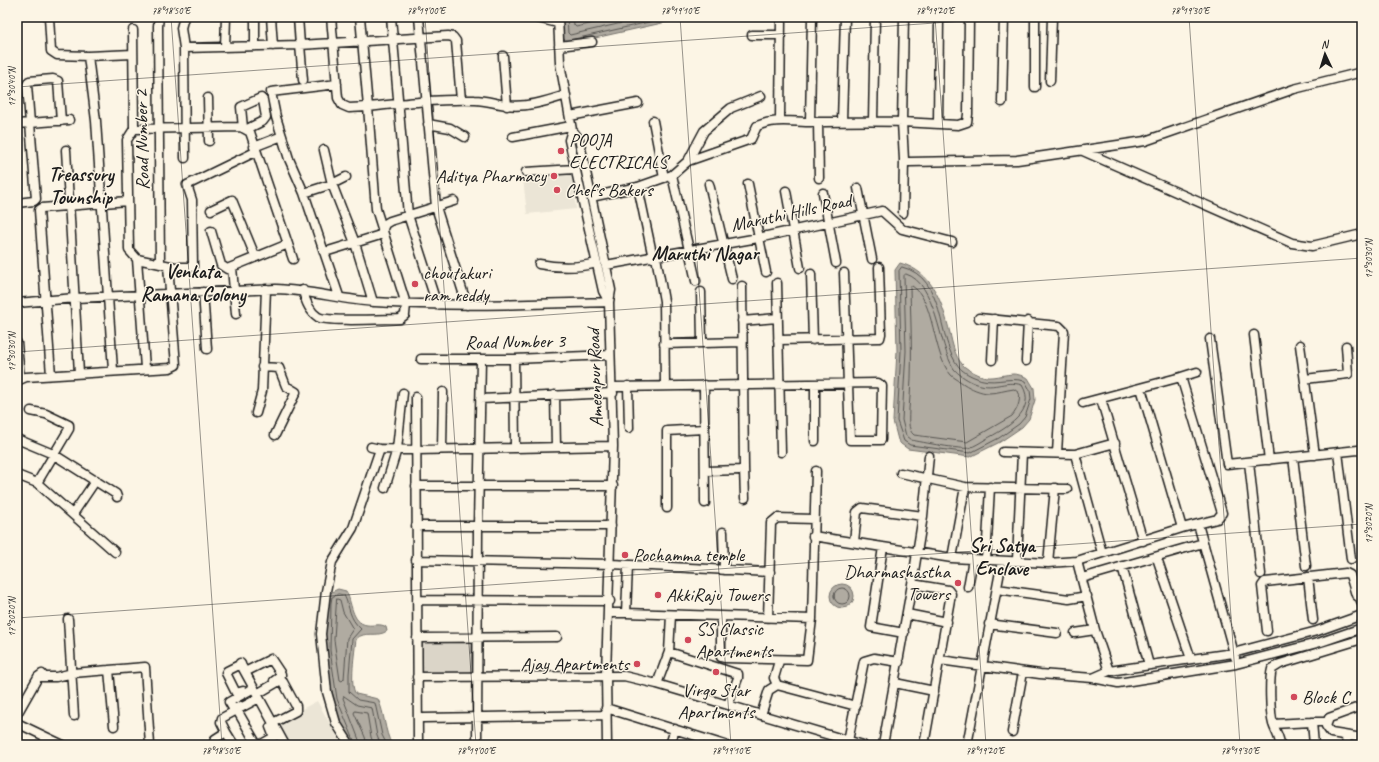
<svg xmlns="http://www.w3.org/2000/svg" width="1379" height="762" viewBox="0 0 1379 762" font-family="Caveat,sans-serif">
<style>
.built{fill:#ebe5d6}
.green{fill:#dbd5c8;stroke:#7c7872}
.water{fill:#b0aba1;stroke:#75726c}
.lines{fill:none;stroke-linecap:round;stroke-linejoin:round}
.shore{stroke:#575551;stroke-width:1}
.minor-casing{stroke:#1c1c1c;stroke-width:11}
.minor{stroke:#fcf5e5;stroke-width:8}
.ticks{fill:none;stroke:#1c1c1c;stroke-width:1;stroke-opacity:0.45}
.poi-dot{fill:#d1495b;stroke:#fcf5e5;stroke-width:1.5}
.labels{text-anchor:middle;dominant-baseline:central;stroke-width:3;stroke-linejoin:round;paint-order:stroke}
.street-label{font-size:19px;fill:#1c1c1c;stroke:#fcf5e5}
.poi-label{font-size:19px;fill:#1c1c1c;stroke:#fcf5e5;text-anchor:start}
.neighbourhood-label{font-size:20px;font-weight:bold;fill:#1c1c1c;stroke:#fcf5e5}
.neatline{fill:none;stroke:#1c1c1c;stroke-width:1.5}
.ticks-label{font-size:10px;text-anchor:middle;fill:#1c1c1c}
</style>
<rect width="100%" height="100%" fill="#fcf5e5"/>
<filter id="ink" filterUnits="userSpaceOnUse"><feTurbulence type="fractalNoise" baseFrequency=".025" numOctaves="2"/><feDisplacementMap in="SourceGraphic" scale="8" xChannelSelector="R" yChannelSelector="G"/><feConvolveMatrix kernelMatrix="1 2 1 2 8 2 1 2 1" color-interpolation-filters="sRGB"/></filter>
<g filter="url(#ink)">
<path class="built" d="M572,172L576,209L527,214L523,178Z
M317,701L342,745H291L278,722Z"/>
<path class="green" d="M418,640L472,641L471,673H421Z"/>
<path class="water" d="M559,17H689L559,46Z
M900,263C933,272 942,302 950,333C952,343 955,356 962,364C965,368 971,371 975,373C990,381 998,375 1013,374C1018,374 1023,376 1028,378L1034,388L1035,400L1029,419L1022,427L1000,442L970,457L908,449L901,444L898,440L893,421L897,351L895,270Z
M830 596a12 12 0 1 1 24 0a12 12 0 1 1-24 0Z
M338,589L346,591C352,601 351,623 367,625C373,626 381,623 386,627L387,631C377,638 365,630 356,639C355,650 349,686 356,694L378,699C385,714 384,730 392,745H352C345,730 337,716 334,700C328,678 320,616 328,596C330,592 334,591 338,589Z"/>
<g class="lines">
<path class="shore" d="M567,17L568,33L570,35L648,17
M573,17L574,25L576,27L621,17
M570,40L671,17
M902,267C947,278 936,339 959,367C962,371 969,375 974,377C993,386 1005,376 1025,381L1030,390L1031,399L1025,417L1019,424L999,438L970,453L910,445L904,441L897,421L901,351L899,271Z
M906,274C937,283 938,345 954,369C958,374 966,379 972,382C994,392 1003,379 1022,385C1038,411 1005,429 986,439C981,442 975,446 969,448C961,450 922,442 911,440L906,436L902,420L906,351L904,276Z
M912,286C935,299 932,354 951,375C954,378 960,381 964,384C970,388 981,393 989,393C997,393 1006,390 1014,389L1019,393C1021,401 1017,410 1012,416L967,442L914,435C907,430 909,416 909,409C913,369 911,328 910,288Z
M834 596a8 8 0 1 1 16 0a8 8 0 1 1-16 0Z
M337,599L340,600L343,612L353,629L347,638L344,679L342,681L340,680L334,640Z
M356,745L337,699L330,650L331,603L332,597L338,594L344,595C351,609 348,617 361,629L352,639L349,674V692L358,700L375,703L382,735L387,745
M361,745L343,698L344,696L357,705L372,708L377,736L381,745
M367,745L365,737L354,713L355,711L367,713L371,737L374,745"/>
<defs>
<path id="minor" d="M49,17L51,51L57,55L88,56
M159,17L158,26L160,264
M184,17L181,28L184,48
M271,17L273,46
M331,17L338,98L342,105L349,108L368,107L360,17
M391,17L408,215L437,305
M419,17L436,207L467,305
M533,17L558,23
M558,17L560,63L572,130L569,140L603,291L609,302L613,446L606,675L607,745
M904,17L902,122L958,125L967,122L968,114L969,17
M133,30L134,129L127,140L129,250L137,259L145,368
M752,35H781
M255,45V17
M559,46L592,42
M225,47L226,17
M503,56L507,106
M303,80L300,45L448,36L453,37L456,41L461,100
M1050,81L1052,17
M337,84L271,92L276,117L289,159L304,193L339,296
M1035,87V17
M208,98L209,141
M1002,102L1004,17
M570,116L638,103
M780,120L781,17
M653,121L664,178
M842,121L845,17
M873,121L875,17
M810,122L812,17
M818,122L819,178
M17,124L69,120
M428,124L450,128L465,137
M938,124L939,17
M243,128L241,107L261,98L263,100L266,117L263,121L247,129
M134,129L241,127L250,132L293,259
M572,130L579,139L611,290L609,302
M513,137L571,126
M254,147L282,136
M66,150L79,373
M324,150L332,184L355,243L373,302
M1083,151L1292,243L1312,246L1362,234
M185,158L184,48L300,45L298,17
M688,161L704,131L731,108L761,96
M526,172L575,169
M672,175L696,281
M709,184L732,279
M748,184L766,272
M638,187L653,258
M858,188L872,259
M786,191L800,268
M304,193L332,184L346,177
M823,193L836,263
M591,197L638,187L672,175L688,161L751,139L757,126C775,118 792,122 812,122C842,122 872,121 902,122L904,160L909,162L1017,160L1145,141L1294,89L1362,72
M17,203L34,201L36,199L27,85L29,81L53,79L58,81L61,121
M211,210L232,200L255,256
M903,213L904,160
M211,231L221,265L227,269L288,244
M325,252L377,236L381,234L385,224L390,221L454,201
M656,257L664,301L665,386
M137,259L175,267H193L192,200L187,185L255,152
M539,264C559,268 577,268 597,263
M606,265L758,238L882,211L902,229L952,242
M232,267L236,314
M811,274L813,340
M777,283L781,452
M303,290C305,300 309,311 318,317C326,322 386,319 400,319L405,315L406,304L376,209L368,107C404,103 440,99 475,100C486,100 496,104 506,105C526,108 547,101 566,95
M203,292L207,349
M701,292L702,342
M17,303L75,298L276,289C310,290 342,300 375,302C453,307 531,304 609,302
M979,318L1059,326L1064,331L1057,453
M742,321L777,318
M1254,335L1269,460
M1210,339L1227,464L1358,450L1362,451
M778,340L880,338L881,334L879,267
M17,343L20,379
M664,344L742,342
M1300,345L1315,455
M421,359H514L610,355
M514,359L515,447
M992,360L994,319
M1026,361L1028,321
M262,367L279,368L286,386L296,392L275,435
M113,370L96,121L88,56L133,54
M51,375L39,210L42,208L128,201
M1305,379L1348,374L1346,346
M17,381L26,377L170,368L176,365L168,266
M815,384V441
M704,385L705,503
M628,386L629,428
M612,387C701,385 790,384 878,383L882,386L881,440H850C848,385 846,329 844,273
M555,395L556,447
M416,397L418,745
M480,399L613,393
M1101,399L1143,541
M1083,403L1181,377
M31,411L46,414L69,425V429L37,483
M256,413L262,391L266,289
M17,439L53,454L116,494L117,497
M371,447L380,449L417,450L613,446
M442,449L443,392
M1003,452L1075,454L1115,443
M1338,452L1351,559
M1075,454L1102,553
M1293,457L1306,566
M1249,462L1261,574
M744,468L745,498
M706,471L740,470L744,468L742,286
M901,473L965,487L1067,489
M17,475L37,483L115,552
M416,486H613
M385,488L397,449L403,393
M667,508V431L704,429
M73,514L96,480
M1198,524L1235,657
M416,526H611
M1182,528L1217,519L1222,513L1181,377L1197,372
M723,532L724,570
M813,536L952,558L1048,563L1077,561L1182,528L1141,388
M854,542L857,512L862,508L923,516
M883,547L871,627L904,633
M952,558L965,487
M1157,558L1191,659
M416,560L611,564L770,572
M986,560L990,487
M1017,560L1022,453
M1048,563L1055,488
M628,566L626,613L812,619
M1122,566L1149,665
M1308,577L1313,620
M1082,578L1203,543
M912,584L948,590L951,594L924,745
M968,587L973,559
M997,589L1069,599L1087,596
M417,600L610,601
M609,613H626
M907,614L947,622
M721,616V657L725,658L807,660L812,619L816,471
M768,618L771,523L777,518L814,519
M68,619L74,716
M989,624L1057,633
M1095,630L1109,671
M1267,631L1262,586L1265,582L1346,573L1350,575L1356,595L1360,598L1362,604
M1075,633L1095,630L1077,561
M417,638L557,637
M669,652L671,615
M940,660L1040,674L1093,678L1118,683L1236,664L1321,642L1362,628
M240,663L285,745
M241,664L227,671L226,673L236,693L243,691
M109,670L114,726
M245,672L271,659L281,674V676L274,681
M38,677H56L73,673L145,667L150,745
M417,677L624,676L657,684L863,745
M1093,678L1109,671L1233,653L1317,631L1362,615
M895,683L934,691
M657,684L669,652L738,674V678L728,705
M777,685L774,678L779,661
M257,694L281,680L283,682L296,706V711L273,723
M240,706L234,710L229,702L254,688
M1362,706L1329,718L1326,726L1331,733L1362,738
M606,708L725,745
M237,710L257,745
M17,714L38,677L42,674
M761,715L769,690L777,685L856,706
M423,718L606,715
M17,723L63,745
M1273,724L1312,722
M226,732L234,745
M1012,732L1023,672
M1346,737L1347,745
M848,741L864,661L874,658L899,662
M43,745L46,737
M213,745L215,739L226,732L221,722L222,718L259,698
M260,745L274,737L270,727
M350,745L336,723L327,692L321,634L326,591L332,562L353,528L380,449
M477,745L478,526L481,359
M670,745L675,729
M883,745L912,584L923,516L929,456
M967,745L1002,561
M1280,745C1280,737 1275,731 1273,724C1270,714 1269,679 1272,669L1280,664L1362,639
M1314,745L1312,722H1326"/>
</defs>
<use href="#minor" class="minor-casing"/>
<use href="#minor" class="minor"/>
</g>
</g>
<path class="ticks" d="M171,17L222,745M425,17L476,745M680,17L731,745M935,17L986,745M1189,17L1240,745M17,87L1021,17M17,352L1362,258M17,618L1362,524"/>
<g class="poi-dot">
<circle cx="561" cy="151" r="4"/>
<circle cx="554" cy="176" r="4"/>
<circle cx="557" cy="190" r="4"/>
<circle cx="415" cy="284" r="4"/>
<circle cx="625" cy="555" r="4"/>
<circle cx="958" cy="583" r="4"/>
<circle cx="658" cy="595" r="4"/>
<circle cx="688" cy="640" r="4"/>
<circle cx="637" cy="664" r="4"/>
<circle cx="716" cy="672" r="4"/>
<circle cx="1294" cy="697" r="4"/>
</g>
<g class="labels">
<g class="street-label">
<text transform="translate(142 140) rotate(-91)">Road Number 2</text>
<text transform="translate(791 213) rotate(-12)">Maruthi Hills Road</text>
<text transform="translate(515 342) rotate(-1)">Road Number 3</text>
<text transform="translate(595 378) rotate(-92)">Ameenpur Road</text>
</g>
<g class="poi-label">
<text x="569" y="140">POOJA<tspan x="569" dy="22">ELECTRICALS</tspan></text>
<text x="546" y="176" text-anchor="end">Aditya Pharmacy</text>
<text x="565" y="190">Chef's Bakers</text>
<text x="423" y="273">choutakuri<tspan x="423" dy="22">ram reddy</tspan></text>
<text x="633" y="555">Pochamma temple</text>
<text x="950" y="572" text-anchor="end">Dharmashastha<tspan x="950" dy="22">Towers</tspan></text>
<text x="666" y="595">AkkiRaju Towers</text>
<text x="696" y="629">SS Classic<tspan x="696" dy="22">Apartments</tspan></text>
<text x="629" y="664" text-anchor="end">Ajay Apartments</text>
<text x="716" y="690" text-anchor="middle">Virgo Star<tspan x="716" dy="22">Apartments</tspan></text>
<text x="1302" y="697">Block C</text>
</g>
<g class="neighbourhood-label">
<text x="81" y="174">Treassury<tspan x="81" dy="23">Township</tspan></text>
<text x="705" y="253">Maruthi Nagar</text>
<text x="193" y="271">Venkata<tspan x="193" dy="23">Ramana Colony</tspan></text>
<text x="1002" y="545">Sri Satya<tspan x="1002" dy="23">Enclave</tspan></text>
</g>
</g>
<rect width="1379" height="762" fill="none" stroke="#fcf5e5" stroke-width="44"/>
<g transform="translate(1325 54) rotate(356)" stroke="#fcf5e5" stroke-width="3" paint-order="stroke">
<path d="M0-3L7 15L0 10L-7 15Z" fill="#1c1c1c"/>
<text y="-6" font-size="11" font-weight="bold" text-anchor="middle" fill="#1c1c1c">N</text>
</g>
<rect x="22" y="22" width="1335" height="718" class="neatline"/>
<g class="ticks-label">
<text x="171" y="14">78°18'50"E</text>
<text x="426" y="14">78°19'00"E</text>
<text x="680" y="14">78°19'10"E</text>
<text x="935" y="14">78°19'20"E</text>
<text x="1190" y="14">78°19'30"E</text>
<text transform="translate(11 87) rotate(-90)" y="4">17°30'40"N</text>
<text transform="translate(1368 259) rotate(-90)" y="4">17°30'30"N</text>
<text transform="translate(11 352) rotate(-90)" y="4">17°30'30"N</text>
<text transform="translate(1368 524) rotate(-90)" y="4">17°30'20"N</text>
<text transform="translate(11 617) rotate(-90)" y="4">17°30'20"N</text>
<text x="221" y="754">78°18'50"E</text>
<text x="476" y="754">78°19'00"E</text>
<text x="731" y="754">78°19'10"E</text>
<text x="985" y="754">78°19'20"E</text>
<text x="1240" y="754">78°19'30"E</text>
</g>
</svg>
